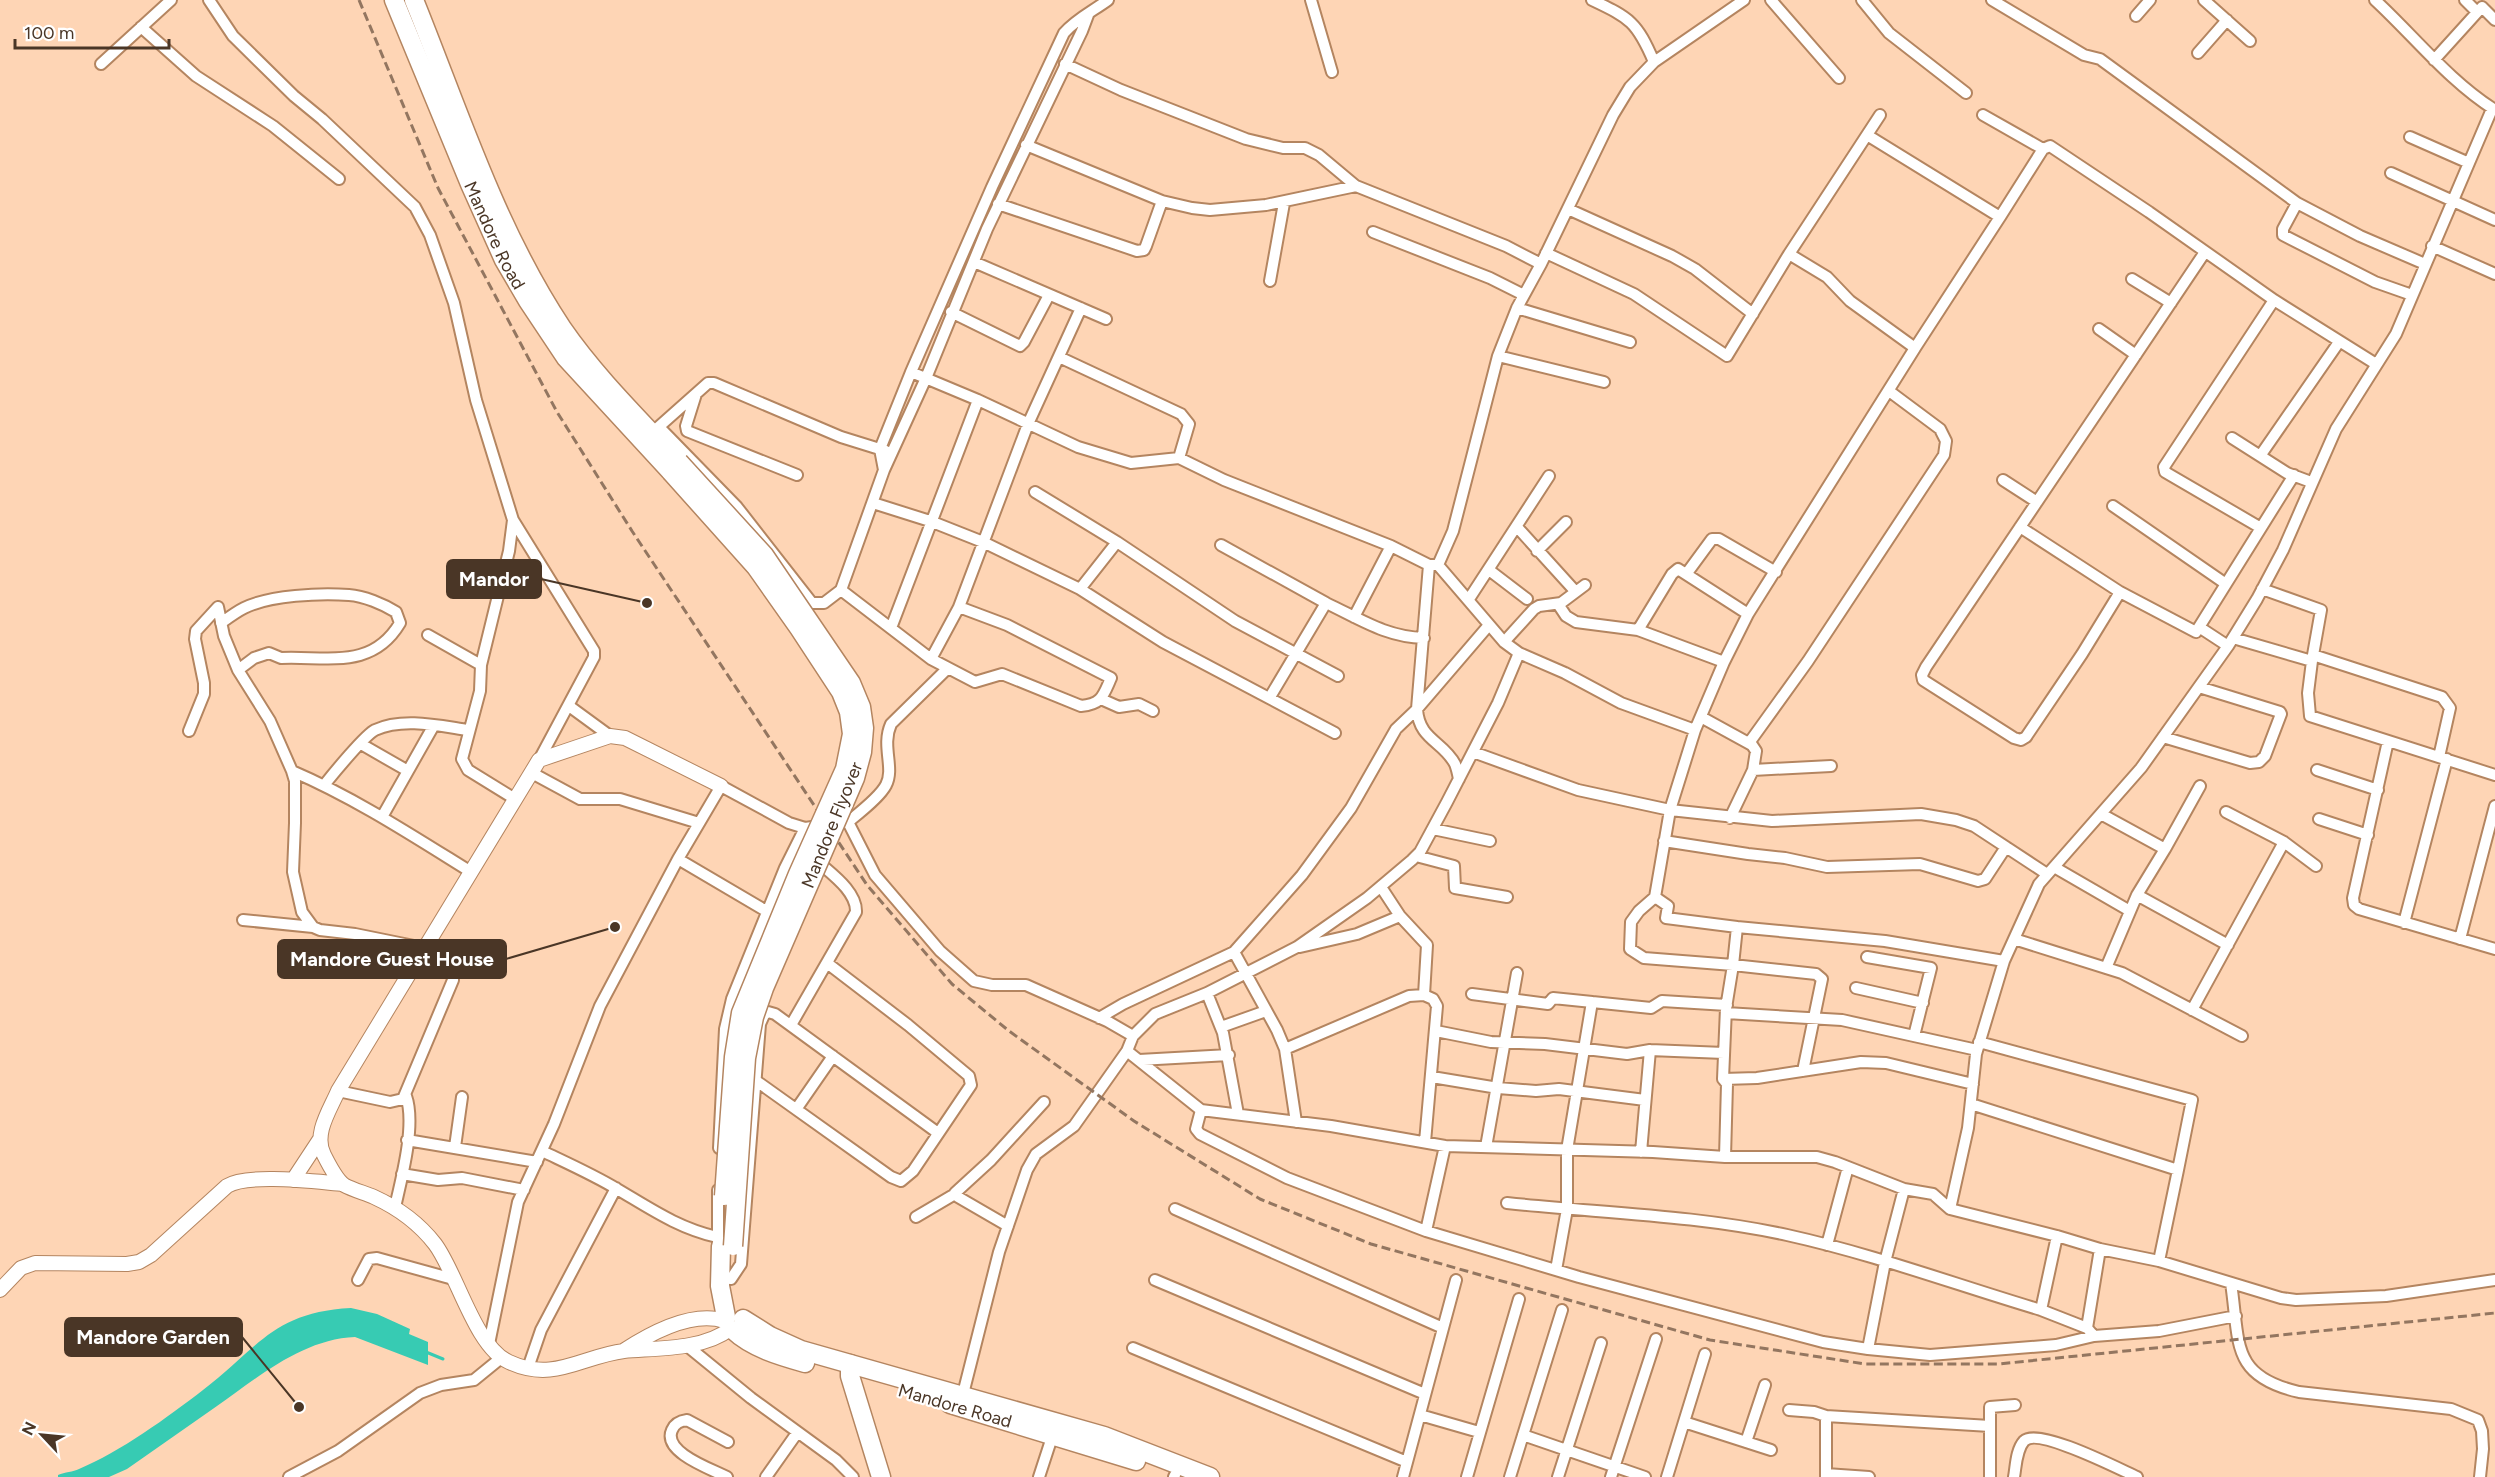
<svg xmlns="http://www.w3.org/2000/svg" width="2495" height="1477" viewBox="0 0 2495 1477" font-family="Figtree,sans-serif">
<style>
.water{fill:#37cbb3}
.lines{fill:none;stroke-linecap:round;stroke-linejoin:round}
.stream{stroke:#37cbb3;stroke-width:3}
.minor-casing{stroke:#b48560;stroke-width:14}
.tertiary-casing{stroke:#b48560;stroke-width:16}
.trunk-casing{stroke:#b48560;stroke-width:21}
.minor{stroke:#fff;stroke-width:10}
.tertiary{stroke:#fff;stroke-width:14}
.trunk{stroke:#fff;stroke-width:18}
.rail{stroke:#937660;stroke-width:3;stroke-dasharray:9 4.5;stroke-linecap:butt}
.trunk-bridge-casing{stroke:#b48560;stroke-width:21;stroke-linecap:butt}
.trunk-bridge{stroke:#fff;stroke-width:18}
.labels{text-anchor:middle;dominant-baseline:central;stroke-width:4.5;stroke-linejoin:round;paint-order:stroke}
.street-label{font-size:18px;fill:#4a3626;stroke:#fff}
.leader{fill:none;stroke:#4a3626;stroke-width:2}
.callout-dot{fill:#4a3626;stroke:#fff;stroke-width:2}
.callout{fill:#4a3626;stroke:#4a3626;stroke-width:2}
.callout-label{font-size:20px;text-anchor:middle;font-weight:bold;fill:#fff}
</style>
<rect width="100%" height="100%" fill="#fed5b5"/>
<path class="water" d="M351,1308L377,1314L410,1329L409,1334L428,1342V1365L355,1337C303,1339 258,1377 217,1406C187,1427 157,1448 127,1469L109,1477H58V1475C65,1472 73,1472 79,1469C120,1452 168,1417 203,1390C258,1348 273,1312 351,1308Z"/>
<g class="lines">
<path class="stream" d="M426,1352L443,1359"/>
<defs>
<path id="minor" d="M209,0L233,36L294,96L322,119L415,207L430,235L454,303L476,400L513,520L594,651V657L539,760
M1311,0L1332,72
M1592,0C1630,18 1637,22 1654,62
M1771,0L1839,78
M1862,0L1889,33L1966,93
M1992,0L2084,55L2100,59L2297,203L2360,236L2425,264
M2204,0L2250,41
M2375,0C2415,37 2449,81 2495,110
M2465,0L2477,12
M2136,16L2150,0
M141,27L196,76L273,126L339,179
M2198,53L2227,20
M2434,60L2482,7L2495,20
M101,64L171,0
M1065,64L1121,90L1246,139L1283,148H1305L1319,155L1356,186L1506,246L1541,264
M2492,109L2396,334L2336,429L2283,550L2257,599L2228,646L2141,768L2039,884L2004,961L1976,1054L1968,1128L1950,1209L2057,1236L2100,1249L2159,1261L2281,1298L2296,1300L2386,1296L2495,1280
M1983,115L2043,149
M1867,135L2000,217L2043,149L2050,146L2149,212L2274,300L2376,364
M2410,137L2469,163
M1026,145L1162,201L1192,208L1210,210L1266,205L1356,186
M2391,173L2495,220
M2297,203L2283,229V235L2375,282L2412,295
M998,204L1137,251L1144,250L1146,246L1162,201
M1568,209L1672,256L1695,269L1753,314
M1373,232L1490,278L1524,295
M2432,246L2495,274
M1546,253L1634,294L1727,356L1789,254L1827,277L1850,301L1915,348L1748,614L1724,662L1695,730L1670,810L1772,821L1921,814L1956,820L1974,826L2047,874
M1789,254L1880,115
M974,262L1106,319
M2132,279L2171,303
M1270,281L1284,203
M1517,308L1630,342
M951,312L1020,346L1024,342L1049,295
M2099,329L2136,355
M1915,348L2000,217
M1498,356L1604,382
M1059,357L1181,414L1189,424L1179,458
M911,372L978,400L1078,447L1131,463L1179,458L1224,480L1391,546L1429,565H1438L1453,531L1498,356L1517,308L1541,264L1613,115L1630,87L1654,62L1744,0
M696,394L686,426L687,431L797,475
M659,427L737,507L812,603H824L841,590L884,470L926,378L987,229L1082,31L1088,15
M654,431L708,383H714L841,437L886,451
M2232,438L2287,473L2311,482
M2260,456L2339,342
M884,470L880,449L911,372L992,187L1064,33C1076,19 1093,11 1108,0
M2003,480L2037,502
M1035,492L1117,542
M873,503L930,521L983,542L1080,589L1163,642L1335,733
M2113,506L2226,584
M513,520L509,551L481,665L480,691L462,759L468,770L515,799
M1517,527L1575,591
M2020,527L2120,592L2196,632L2294,475
M2261,528L2165,472L2164,467L2274,300
M1221,545L1326,603
M1537,551L1566,522
M1429,565L1417,709C1419,740 1443,741 1455,764C1457,769 1458,774 1459,779
M1489,570L1527,599
M1687,573L1712,539H1719L1776,572
M1080,589L1117,542L1235,621L1338,676
M2262,589L2321,610L2313,655
M841,590L931,659L975,682L1002,674L1081,706C1102,704 1103,696 1111,678L1007,625L959,607L931,659
M2120,592L2082,654L2026,737L2021,740L2014,738L1923,680L1922,675L1926,667L2205,252
M1469,599L1549,476
M1558,604L1566,616L1576,622L1638,630L1724,662
M218,607L224,636L238,670L270,721L292,771L295,781V823L293,872L302,912L313,927L320,930L355,934L424,948
M959,607L1028,424L1081,308
M1354,617L1391,546
M221,623C228,618 236,612 244,608C270,595 320,593 349,595C364,596 383,604 396,612L400,623C372,670 328,656 281,658L269,653L254,658L238,670
M2199,627L2228,646
M891,628L978,400
M1638,630L1672,574L1678,569L1748,614
M428,635L481,665
M2233,638L2312,661L2308,693L2310,716L2495,775
M1504,642L1534,609L1539,606L1561,603L1585,585
M1519,653L1565,673L1621,703L1695,730
M2312,661L2313,655L2442,697L2450,708L2439,757
M1270,697L1326,603C1360,619 1386,637 1424,638
M1101,699L1119,707L1139,704L1153,711
M569,706L610,736
M1701,717L1752,745L1756,751L1753,770L1730,818
M189,731L204,694V683L195,639L196,631L218,607
M2163,737L2250,763L2259,762L2265,756L2281,714L2280,712L2199,687
M2388,741L2353,898L2354,905L2359,909L2495,949
M1749,743L1808,661L1944,455L1946,441L1940,429L1889,391
M361,744L408,771
M1473,752L1578,790L1670,810L1655,897L1639,911L1631,922L1630,949L1644,958L1733,965L1726,1008L1723,1079L1727,1084L1725,1157
M1753,770L1831,766
M2317,770L2378,790
M292,771C355,798 413,836 471,872
M532,773L580,799H620L699,823
M325,784C333,774 365,735 375,730C403,717 440,726 468,730
M2226,812L2284,842
M2101,814L2165,849L2137,895L2228,945
M382,817L434,725
M2319,819L2368,835
M848,822C859,813 880,797 886,785C895,768 881,746 891,724L948,668
M1433,829L1490,841
M1664,841L1748,854L1785,858L1827,867L1920,864L1978,881L1985,879L2006,847
M2165,849L2200,786
M1416,856L1454,866L1455,888L1507,897
M678,859L768,912
M2054,867L2130,911
M1381,887L1400,916L1427,945L1424,995
M1655,897L1668,906L1666,918L1737,927
M243,920L313,927
M2404,923L2447,759
M2014,939L2122,973L2242,1036
M2460,939L2495,806
M1300,947L1357,934L1400,916
M1234,952L1277,1030L1285,1049L1296,1122
M1867,957L1931,968L1914,1036
M2106,968L2137,895
M1856,988L1923,1003
M1207,993L1223,1033L1238,1114
M1472,994L1548,1004L1553,998L1651,1008L1662,1001L1727,1005
M2192,1010L2284,842L2316,866
M1726,1013L1842,1020L1977,1050
M1099,1018L1123,1004L1234,952L1302,875L1351,808L1396,729L1417,709L1489,625
M791,1025L856,912C857,891 830,873 816,860
M1221,1027L1266,1011
M1436,1031L1491,1042L1545,1044L1627,1054L1650,1050L1724,1053
M1979,1042L2192,1100L2178,1170
M1285,1049L1409,996L1424,995L1433,999L1437,1006L1425,1142
M1127,1051L1201,1110L1331,1126L1445,1146L1653,1152L1725,1157H1817L1835,1162L1904,1189L1933,1194L1950,1209
M1139,1060L1229,1055
M1803,1071L1822,979L1816,974L1733,965L1737,927L1885,941L2004,961
M1432,1077L1498,1088L1536,1091L1559,1089L1645,1100
M1723,1079L1757,1078L1861,1062L1886,1063L1973,1084
M755,1080L891,1177L901,1181L913,1171L971,1085L969,1076L908,1025L827,963
M338,1091L390,1102L403,1099L453,980
M1971,1104L2178,1170L2159,1261
M797,1108L833,1056
M1201,1110L1196,1129L1200,1134L1287,1178L1426,1231L1579,1277L1823,1342L1868,1349L1930,1355L2056,1345L2094,1336
M407,1140L537,1162
M455,1147L462,1097
M1486,1147L1517,973
M719,1148L725,1029L732,999L785,868L805,828
M542,1151C567,1163 594,1175 617,1189C651,1209 678,1228 717,1237
M1641,1152L1650,1050
M402,1174L438,1180L462,1178L524,1190
M1507,1203C1601,1213 1695,1215 1787,1235C1873,1254 1957,1285 2041,1310
M395,1207C402,1177 416,1124 406,1096
M1175,1209L1443,1328
M916,1217L955,1194
M1008,1226L958,1197L955,1193L991,1160L1044,1102
M1426,1231L1445,1146
M2057,1236L2041,1310L2087,1328L2094,1336L2159,1331L2236,1316
M1827,1245L1848,1167
M718,1253V1190
M1556,1270L1567,1209V1150L1592,1002
M731,1279L741,1264L760,1024L764,1015L768,1012L775,1014L938,1133
M358,1280L369,1259L377,1258L453,1279
M1155,1280L1425,1394
M2231,1283C2240,1343 2230,1376 2299,1392L2451,1409L2478,1420L2482,1431L2483,1449L2480,1477
M2087,1328L2100,1249
M489,1344L518,1202L554,1124L600,1006L678,859L721,786L789,823L805,828L848,822L875,875L940,951L974,981L992,985H1026L1107,1021L1133,1036
M686,1345L751,1398L836,1460L853,1477
M1133,1348L1407,1462
M1868,1349L1885,1262L1904,1189
M528,1368L541,1330L616,1188
M963,1394L999,1252L1027,1170L1036,1154L1074,1126L1127,1051L1133,1036L1155,1014L1207,993L1297,947L1367,898L1412,860L1420,852L1447,802L1498,703L1519,653L1504,642L1438,565
M1789,1410L1814,1412L1826,1416
M1420,1415L1479,1432
M1684,1422L1771,1450
M1523,1435L1645,1477
M1746,1442L1765,1385
M1826,1474V1416L1990,1426
M289,1477L338,1451L420,1393L441,1385L474,1380L501,1358
M727,1477C711,1469 662,1452 672,1430C675,1423 680,1421 687,1420L728,1442
M766,1477L797,1433
M1039,1477L1053,1434
M1174,1477L1175,1475
M1403,1477L1456,1280
M1467,1477L1519,1299
M1510,1477L1562,1310
M1558,1477L1601,1343
M1611,1477L1656,1339
M1667,1477L1705,1354
M1826,1477V1474L1869,1477
M1990,1477V1407L2015,1405
M2014,1477C2016,1466 2016,1450 2024,1441C2038,1427 2119,1469 2137,1477"/>
<path id="tertiary" d="M721,786L625,738L610,736L539,760L338,1091C330,1110 313,1134 324,1155C328,1163 337,1180 344,1185C353,1190 365,1193 374,1197C398,1208 418,1222 435,1244C457,1273 475,1347 509,1362C554,1383 582,1356 624,1351C656,1348 703,1350 730,1329
M293,1180L320,1139
M0,1290L21,1268L35,1263L127,1264L139,1262L151,1255L227,1186C248,1173 317,1182 343,1184
M623,1351C649,1334 692,1310 725,1321"/>
<g id="trunk">
<path id="s1" d="M394,0L470,184L504,260L528,301L566,358L671,472"/>
<path d="M414,0C459,111 495,227 562,328C595,376 639,419 679,462"/>
<path d="M721,1246L720,1286L726,1317"/>
<path d="M743,1319L770,1336L801,1350L1104,1436L1210,1477"/>
<path d="M733,1330C752,1348 780,1356 805,1363"/>
<path d="M850,1364V1376L881,1477"/>
<path d="M950,1404L1136,1461"/>
</g>
</defs>
<use href="#minor" class="minor-casing"/>
<use href="#tertiary" class="tertiary-casing"/>
<use href="#trunk" class="trunk-casing"/>
<use href="#minor" class="minor"/>
<use href="#tertiary" class="tertiary"/>
<use href="#trunk" class="trunk"/>
<path class="rail" d="M359,0L438,188L557,412L632,531L867,885L952,984L1009,1031L1134,1121L1260,1199L1371,1244L1710,1340L1865,1364H1999L2495,1313"/>
<defs>
<path id="trunk-bridge" d="M679,462L764,555L851,683L861,707L864,728L862,752L855,778L764,988L754,1017L746,1058L733,1246
M671,472L756,567L799,628L841,692L849,712L852,734L845,769L798,874L741,1013L734,1057L724,1196"/>
</defs>
<use href="#trunk-bridge" class="trunk-bridge-casing"/>
<use href="#trunk-bridge" class="trunk-bridge"/>
</g>
<g class="labels">
<g class="street-label">
<text stroke="none"><textPath href="#s1" startOffset="256">Mandore Road</textPath></text>
<text transform="translate(832 825) rotate(-68)">Mandore Flyover</text>
<text transform="translate(955 1406) rotate(16)">Mandore Road</text>
</g>
</g>
<path class="leader" d="M647 603L541 579M615 927L506 959M299 1407L242 1337"/>
<g class="callout-dot">
<circle cx="647" cy="603" r="6"/>
<circle cx="615" cy="927" r="6"/>
<circle cx="299" cy="1407" r="6"/>
</g>
<g class="callout">
<rect x="447" y="560" width="94" height="38" rx="6"/>
<rect x="278" y="940" width="228" height="38" rx="6"/>
<rect x="65" y="1318" width="177" height="38" rx="6"/>
</g>
<g class="callout-label">
<text x="494" y="586">Mandor</text>
<text x="392" y="966">Mandore Guest House</text>
<text x="153" y="1344">Mandore Garden</text>
</g>
<g transform="translate(42 1435) rotate(296)" stroke="#ffffff" stroke-width="4.5" paint-order="stroke">
<path d="M0-4.5L10 22L0 15L-10 22Z" fill="#4a3626"/>
<text y="-9" font-size="16" font-weight="bold" text-anchor="middle" fill="#4a3626">N</text>
</g>
<path d="M15 39v9h154v-9" fill="none" stroke="#4a3626" stroke-width="3"/>
<text x="24" y="39" font-size="18" fill="#4a3626" stroke="#ffffff" stroke-width="4.5" paint-order="stroke">100 m</text>
</svg>
